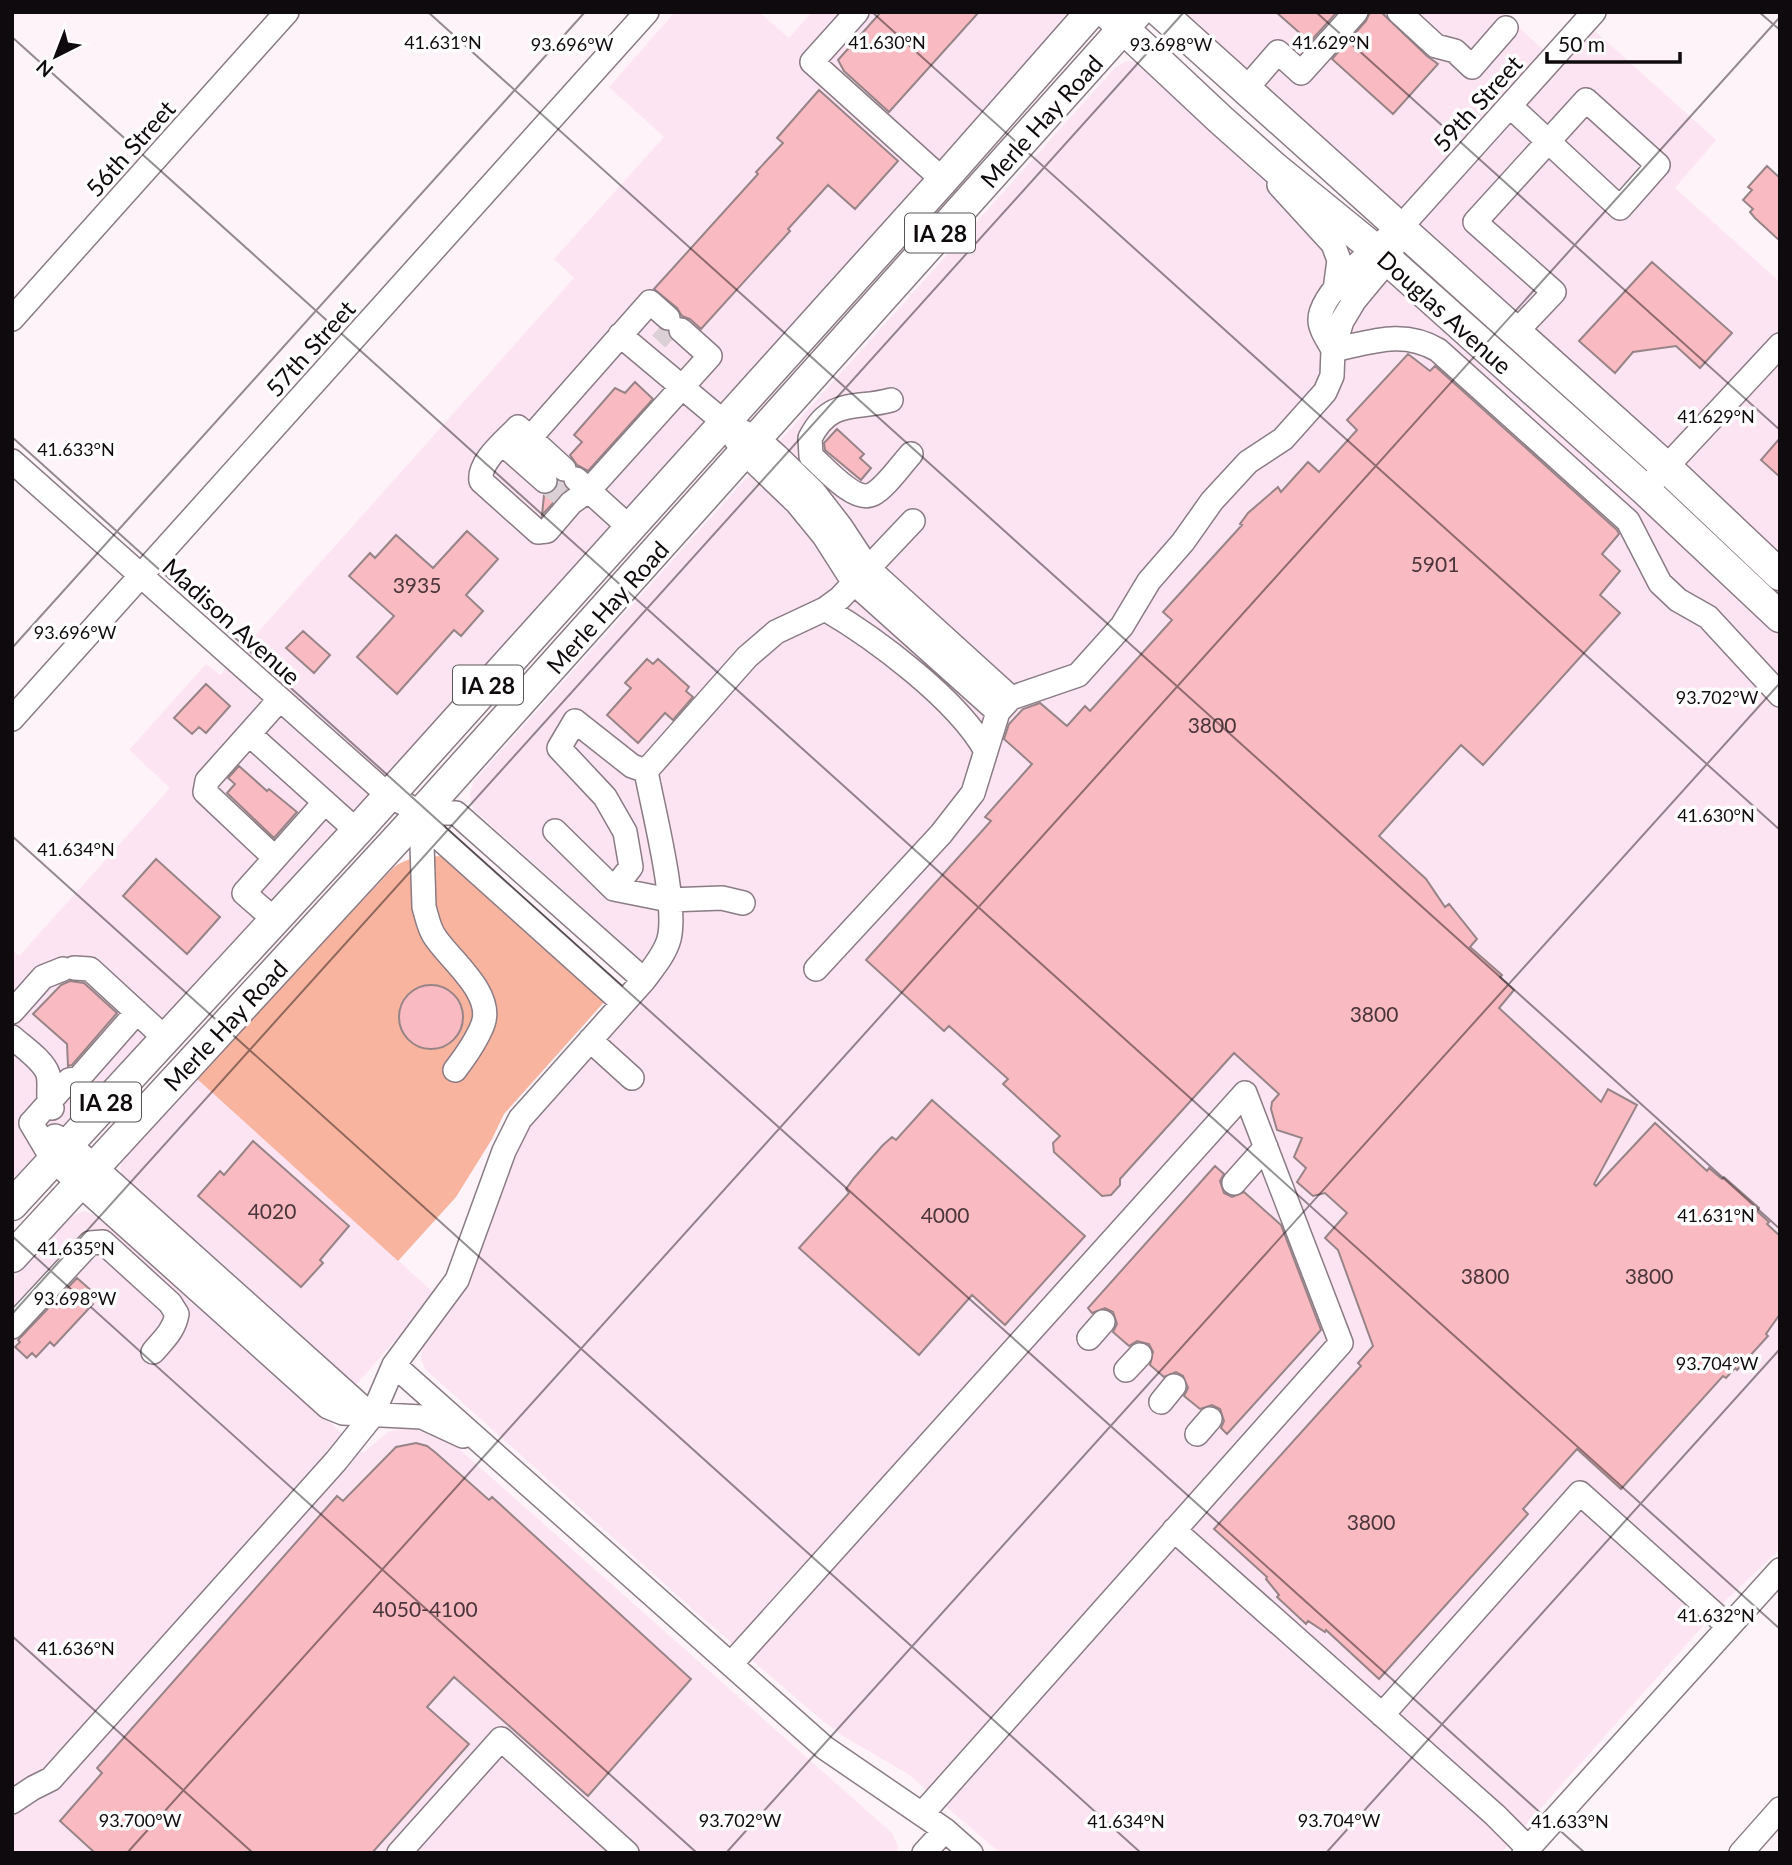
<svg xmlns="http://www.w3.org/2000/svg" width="1792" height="1865" viewBox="0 0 1792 1865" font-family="Lato,sans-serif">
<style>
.built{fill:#fde4f3}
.green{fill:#f8b49f}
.building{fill:#fabac2;stroke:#978487;stroke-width:2}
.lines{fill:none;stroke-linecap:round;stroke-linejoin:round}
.minor-tunnel{stroke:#dad0d6;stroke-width:23;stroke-dasharray:23 11;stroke-linecap:butt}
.minor-casing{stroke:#8a7b84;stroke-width:26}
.major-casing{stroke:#8a7b84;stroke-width:33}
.minor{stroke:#fff;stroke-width:23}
.major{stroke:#fff;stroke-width:30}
.ticks{fill:none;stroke:#0f0a0d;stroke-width:2;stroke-opacity:0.45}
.labels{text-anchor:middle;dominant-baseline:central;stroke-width:7;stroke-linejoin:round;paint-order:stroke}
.number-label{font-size:21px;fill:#4a363a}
.shield{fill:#fff;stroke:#575456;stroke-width:2}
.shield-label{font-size:23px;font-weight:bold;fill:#0f0a0d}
.street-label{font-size:24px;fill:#0f0a0d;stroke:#fff}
.ticks-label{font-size:18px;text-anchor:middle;fill:#0f0a0d;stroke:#fff;stroke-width:7;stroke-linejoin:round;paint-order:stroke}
</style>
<rect width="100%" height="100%" fill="#fef3f9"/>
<path class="built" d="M675,12H759L789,38L812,12H1091L12,1205V950L19,956L170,788L129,750L206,664L220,675L574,278L554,259L664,137L609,87Z
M1160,12H1503L1552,58L1585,22L1716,140L1675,188L1780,282V575Z
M1126,61H1139L1401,285L1780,631V1549L1726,1600L1501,1853H1000L908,1774L843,1736L823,1721L697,1613L426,1370L421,1360L423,1348L471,1278L522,1140L531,1124L661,978L473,809L470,794L474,781L1115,68Z
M196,1078L433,1292L410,1323L355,1386L122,1178L120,1167L123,1158Z
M84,1211L97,1216L166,1273L363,1453L388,1432L408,1427H419L449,1440L892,1833L898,1846L897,1853H12V1281L70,1217Z"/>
<path class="green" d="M444,856L605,1001L504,1114L492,1139L456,1197L398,1261L196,1078L393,868C408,856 426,857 444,856Z"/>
<path class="building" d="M881,12H979L889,112L844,71L838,60Z
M1276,12H1337L1310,42Z
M1370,12H1381L1427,56L1438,64L1393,114L1332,59L1366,21Z
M819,90L898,161L855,209L828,185L788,229L790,231L701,329L690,319L682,316L677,308L654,289L758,174L756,172L783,143L777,138Z
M1767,166L1780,178V241L1755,218L1750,212L1753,209L1743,200L1752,190L1748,187Z
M1652,262L1732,333L1700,368L1676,346L1633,352L1615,373L1579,341Z
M1408,354L1430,371L1435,366L1617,530L1619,534L1602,554L1620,571L1600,595L1620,613L1483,765L1461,745L1379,836L1426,879L1445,907L1449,904L1477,939L1470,947L1502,975L1500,977L1514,990L1499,1008L1601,1102L1608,1089L1637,1105L1594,1184L1596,1186L1655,1123L1707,1171L1709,1168L1722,1179L1724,1177L1759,1208L1757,1211L1769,1222L1767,1224L1780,1236V1314L1766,1334L1768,1336L1737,1370L1735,1368L1726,1378L1723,1376L1621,1489L1577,1449L1523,1509L1528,1514L1379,1679L1326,1630L1325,1632L1308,1621L1306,1624L1277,1597L1279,1595L1266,1579L1267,1577L1214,1529L1361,1366L1358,1363L1373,1346L1338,1250L1325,1238L1347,1213L1325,1193L1313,1196L1297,1182L1306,1168L1294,1157L1302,1138L1277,1130L1271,1109L1272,1102L1279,1094L1234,1053L1120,1179V1185L1111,1195L1102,1196L1054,1152L1053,1143L1060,1136L1003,1084L1008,1079L949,1026L944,1031L866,960L991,821L985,817L1032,764L1004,739L1009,724L1023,709L1040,703L1067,726L1085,706L1090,711L1172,620L1163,612L1242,525L1240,524L1248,513L1278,487L1281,492L1308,462L1319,472L1357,430L1347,420Z
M635,382L653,399L588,471L577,465L570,455L582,442L574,435L615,388L625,393Z
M837,429L864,454L860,458L871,468L861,480L825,450L824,443Z
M1780,438V477L1761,460Z
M559,482L563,483L566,489L542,515L544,495L555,491Z
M467,531L498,559L466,595L483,611L461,636L454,630L397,694L357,657L394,616L349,576L370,553L375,558L396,535L433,568Z
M303,631L330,655L314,673L286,648Z
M647,659L653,664L658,659L689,687L686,691L693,697L673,720L665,713L638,743L607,715L631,688L625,683Z
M206,684L230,706L206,733L199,727L192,734L174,718Z
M239,766L267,791L269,789L297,812L274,838L227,793L235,784L228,778Z
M156,859L220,917L187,954L123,896Z
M70,981L84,983L117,1013L72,1065L68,1066L67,1044L33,1014L61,985Z
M399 1017a32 32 0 1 1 64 0a32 32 0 1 1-64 0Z
M932,1100L1085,1236L1005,1325L972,1295L919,1355L799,1248L849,1193L846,1189L854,1178L883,1145L892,1137L896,1140Z
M253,1141L349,1226L320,1260L323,1263L301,1287L198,1196L220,1171L224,1175Z
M1215,1166L1224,1174L1220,1181L1224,1193L1232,1197L1244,1192L1281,1225L1321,1330L1227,1434L1221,1428L1224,1421L1220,1409L1212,1405L1200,1409L1184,1396L1188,1388L1183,1376L1176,1372L1164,1377L1150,1365L1153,1352L1149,1344L1137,1341L1129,1346L1113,1332L1117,1324L1113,1312L1105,1308L1092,1313L1088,1308Z
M77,1278L93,1292L87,1299L93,1304L54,1346L50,1342L36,1357L32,1353L27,1358L15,1347L20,1342L18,1340Z
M416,1443L427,1446L436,1453L489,1500L492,1497L691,1679L588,1796L454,1677L427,1707L469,1744L372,1853H95L60,1821L102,1773L97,1768L337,1496L343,1501L396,1447Z"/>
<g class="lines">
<path class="minor-tunnel" d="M660,327L673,339
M545,481L562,495"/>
<defs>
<path id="minor" d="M857,12L812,62L943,180
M1399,12L1436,46L1455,51L1472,67L1506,28
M1245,90L1278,52L1301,73L1356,12
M1510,106L1620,208L1658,165L1586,100L1475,222L1554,292L1515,333
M1279,185L1333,244L1339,260L1335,290
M12,319L287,12
M620,335L725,423L758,439L777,456L814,492L841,527L868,568L1011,698
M1333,350C1371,342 1403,329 1438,350L1628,521L1660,583L1678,600L1708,617L1780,695
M1333,350C1329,341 1320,330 1320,320C1319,293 1379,244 1399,229L1594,12
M891,400C856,410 831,397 810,438L811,456C824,467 855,504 873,494C885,488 901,465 911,454
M530,438L650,302L668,318
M736,440L745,453L797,503L824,536L854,583L998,712
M503,444L545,481
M12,461L388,795L421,813L437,836L623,1003
M564,469L518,427C505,441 478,462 481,481L538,532L547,531L571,503L589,490L710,356L681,330
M576,479L629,527
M1645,490L1780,345
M825,609C875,638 958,700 986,751
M12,719L647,12
M249,734L357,831
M646,771L747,657L776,632L825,609L840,598L913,521
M421,813H456L644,980
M421,813L424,907C427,917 429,929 435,937C450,960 494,993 483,1024C477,1040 465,1057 455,1070
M555,831L614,889L631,867L625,832L605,797L559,748L575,721L632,766L646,771
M275,858L205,792L207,781L280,699
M614,889L669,900L722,898L743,903
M275,920L244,893L325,802
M74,968L90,969L165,1038
M816,969L941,834L973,793L998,712L1011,698L1078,675L1122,626L1149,581L1183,542L1212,501L1248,462L1283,439L1325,392L1332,376L1333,350L1342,321L1354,301L1388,260L1394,245
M12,1012L43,977L63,969
M12,1037C23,1047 43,1060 48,1074C51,1086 46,1097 52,1108
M590,1040L632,1078
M31,1123L53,1160L328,1407L343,1413L422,1417L463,1436
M31,1123L69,1080L79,1078L137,1012
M55,1136L68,1143L372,1416
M1234,1183L1266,1147
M12,1327L90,1243L103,1242L170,1303L177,1314C174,1331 163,1340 153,1352
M1089,1338L1103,1322
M394,1365L825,1748L945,1830L971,1853
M1126,1370L1140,1355
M1161,1402L1174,1386
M1197,1434L1210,1419
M1174,1530L1495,1815L1528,1848
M731,1664L1245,1093L1341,1343L922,1814
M1382,1715L1580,1493L1728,1626
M12,1802L33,1788L51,1779L336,1461L372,1416L394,1365L457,1280L504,1151L520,1119L644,980C653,968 665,954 669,939C678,905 653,809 646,771
M399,1853L501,1739L627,1853
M924,1853L945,1830
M1524,1853L1780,1570
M1741,1853L1780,1809"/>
<path id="major" d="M1160,12L1666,467L1780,575
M1109,15L1221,120L1275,168L1388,260L1645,490L1780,617
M12,1205L357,831L943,180L1091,12
M12,1257L430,803L1138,12"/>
</defs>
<use href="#minor" class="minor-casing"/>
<use href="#major" class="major-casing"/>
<use href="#minor" class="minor"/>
<use href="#major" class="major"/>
</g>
<path class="ticks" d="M428,12L1780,1229M872,12L1780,830M1316,12L1780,430M1759,12L1780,30M12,37L1780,1629M12,437L1585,1853M12,648L585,12M12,836L1141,1853M12,1236L697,1853M12,1314L1184,12M12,1636L253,1853M127,1853L1780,17M726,1853L1780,683M1326,1853L1780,1349"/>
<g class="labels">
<g class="number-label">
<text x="1435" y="563">5901</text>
<text x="417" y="584">3935</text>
<text x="1212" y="724">3800</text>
<text x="1374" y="1013">3800</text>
<text x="272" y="1210">4020</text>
<text x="945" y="1214">4000</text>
<text x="1485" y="1275">3800</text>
<text x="1649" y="1275">3800</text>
<text x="1371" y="1521">3800</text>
<text x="425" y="1608">4050-4100</text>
</g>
<g class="shield">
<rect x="905" y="213.5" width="70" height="39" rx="5"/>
<rect x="453" y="665.5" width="70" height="39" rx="5"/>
<rect x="71" y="1082.5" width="70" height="39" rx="5"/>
</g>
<g class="shield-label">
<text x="940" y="233">IA 28</text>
<text x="488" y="685">IA 28</text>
<text x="106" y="1102">IA 28</text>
</g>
<g class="street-label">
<text transform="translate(1477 103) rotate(-48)">59th Street</text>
<text transform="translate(1041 121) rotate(-48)">Merle Hay Road</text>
<text transform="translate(130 148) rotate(-48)">56th Street</text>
<text transform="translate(1445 312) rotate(42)">Douglas Avenue</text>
<text transform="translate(310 348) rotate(-48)">57th Street</text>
<text transform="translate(607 607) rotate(-48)">Merle Hay Road</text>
<text transform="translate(232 621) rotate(42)">Madison Avenue</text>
<text transform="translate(225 1025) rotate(-47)">Merle Hay Road</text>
</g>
</g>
<g class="ticks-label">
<text x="443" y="49">41.631°N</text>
<text x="887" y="49">41.630°N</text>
<text x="1331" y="49">41.629°N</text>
<text x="572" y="51">93.696°W</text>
<text x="1171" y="51">93.698°W</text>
<text x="1716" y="423">41.629°N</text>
<text x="76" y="456">41.633°N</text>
<text x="75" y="639">93.696°W</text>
<text x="1717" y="704">93.702°W</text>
<text x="1716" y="822">41.630°N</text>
<text x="76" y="856">41.634°N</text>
<text x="1716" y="1222">41.631°N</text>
<text x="76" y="1255">41.635°N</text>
<text x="75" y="1305">93.698°W</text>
<text x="1717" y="1370">93.704°W</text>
<text x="1716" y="1622">41.632°N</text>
<text x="76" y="1655">41.636°N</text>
<text x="140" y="1827">93.700°W</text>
<text x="740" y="1827">93.702°W</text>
<text x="1339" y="1827">93.704°W</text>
<text x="1126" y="1828">41.634°N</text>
<text x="1570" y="1828">41.633°N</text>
</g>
<rect width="1792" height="1865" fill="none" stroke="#0f0a0d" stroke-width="28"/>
<g transform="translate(56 56) rotate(222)" stroke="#ffffff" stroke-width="5" paint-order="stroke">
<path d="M0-5L12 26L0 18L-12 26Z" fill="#0f0a0d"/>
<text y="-10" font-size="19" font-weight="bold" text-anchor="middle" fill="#0f0a0d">N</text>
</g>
<path d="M1547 52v10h133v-10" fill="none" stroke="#0f0a0d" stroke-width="3.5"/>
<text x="1558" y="52" font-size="21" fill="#0f0a0d" stroke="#ffffff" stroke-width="5" paint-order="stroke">50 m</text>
</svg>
